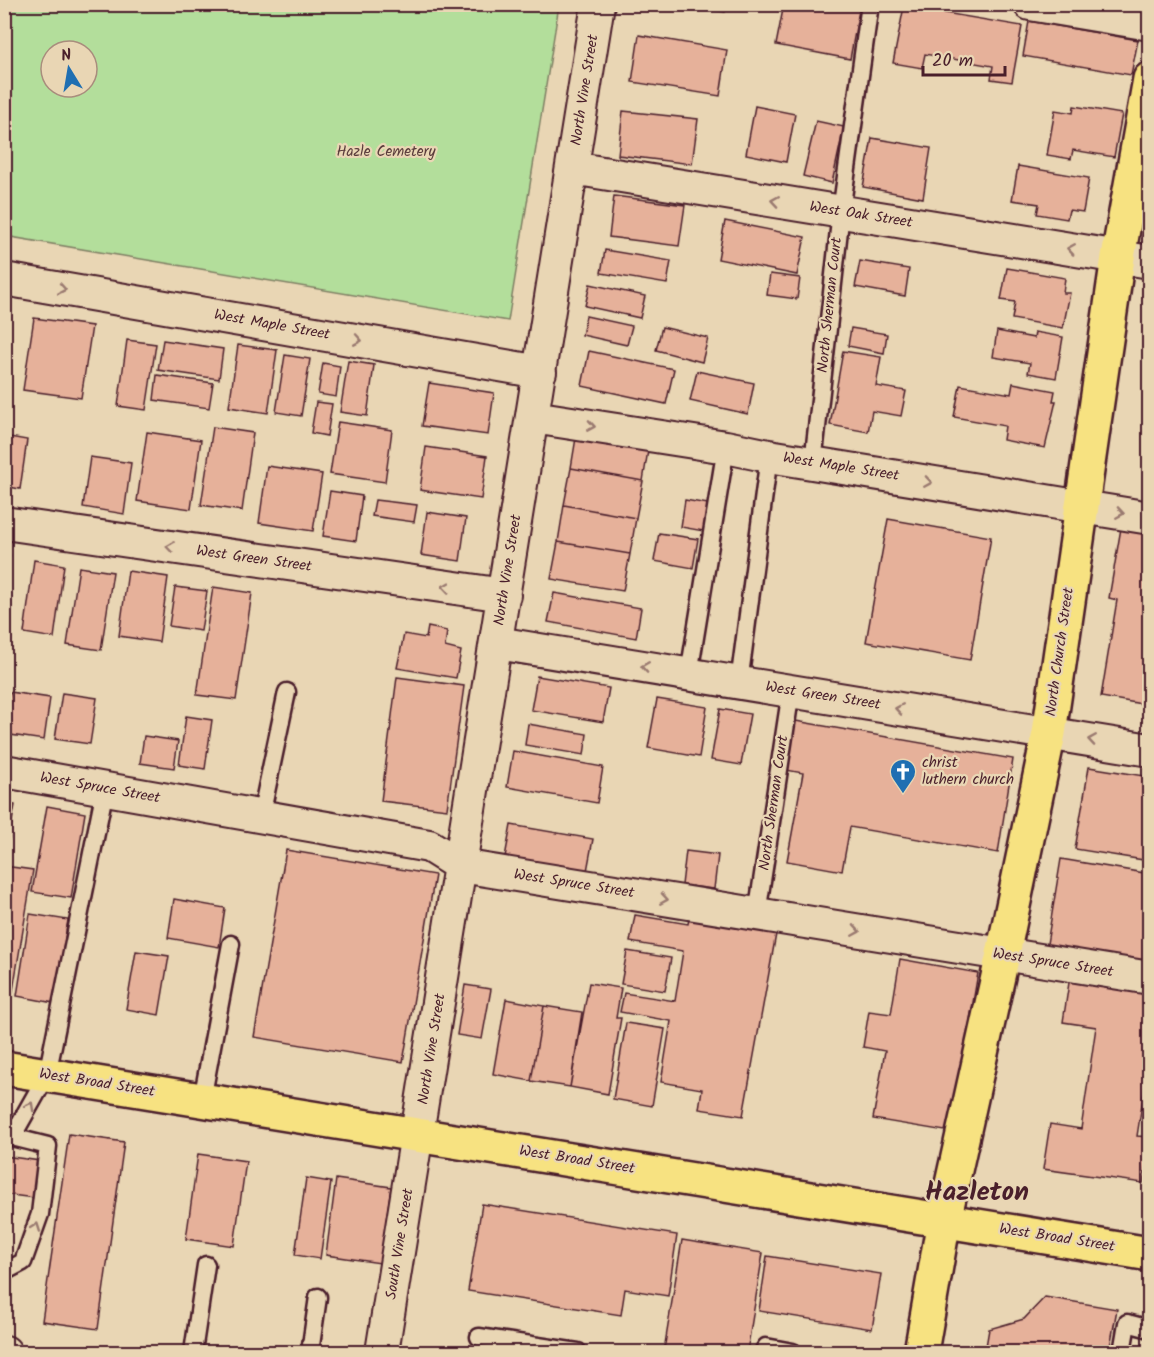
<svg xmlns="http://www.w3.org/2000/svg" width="1154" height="1357" viewBox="0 0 1154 1357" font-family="Kalam,sans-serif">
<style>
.green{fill:#b3de9b;stroke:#7e7e63;stroke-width:1.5;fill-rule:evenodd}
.building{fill:#e6b19a;stroke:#4a1f2b;stroke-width:1.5}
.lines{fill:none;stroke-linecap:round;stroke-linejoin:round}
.lane-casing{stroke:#4a1f2b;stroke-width:21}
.street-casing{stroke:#4a1f2b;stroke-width:36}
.primary-casing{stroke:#4a1f2b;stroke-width:38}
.highway-casing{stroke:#4a1f2b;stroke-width:38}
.lane{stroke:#e9d6b4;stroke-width:16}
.street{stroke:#e9d6b4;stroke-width:32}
.primary{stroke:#f7e281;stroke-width:33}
.highway{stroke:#f7e281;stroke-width:33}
.oneway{stroke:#9a7a70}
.labels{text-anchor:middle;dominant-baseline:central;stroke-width:4.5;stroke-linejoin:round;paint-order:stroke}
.street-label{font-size:15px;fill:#4a1f2b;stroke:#e9d6b4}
.park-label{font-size:15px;fill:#5a3c3c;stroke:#e9d6b4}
.poi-label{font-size:15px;fill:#4a1f2b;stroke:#e9d6b4;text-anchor:start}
.town-label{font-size:27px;font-weight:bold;fill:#4a1f2b;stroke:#e9d6b4}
</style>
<rect width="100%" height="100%" fill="#e9d6b4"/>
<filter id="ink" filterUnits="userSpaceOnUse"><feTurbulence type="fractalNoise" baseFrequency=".0167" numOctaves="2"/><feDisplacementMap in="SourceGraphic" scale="12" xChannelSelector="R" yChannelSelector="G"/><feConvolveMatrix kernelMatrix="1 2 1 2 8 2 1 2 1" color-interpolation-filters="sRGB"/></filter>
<g filter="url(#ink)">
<path class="green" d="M4,5H559L508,321L5,236ZM51,51H87V87H51Z"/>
<path class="building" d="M672,4H726L725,12Z
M784,4L860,5L850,59L776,45Z
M904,6L1022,26L1012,82L991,79L993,66L925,54L922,68L893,63Z
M1029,21L1138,40L1131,75L1023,56Z
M639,35L727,50L720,96L632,82Z
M755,106L795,114L786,162L746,154Z
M1074,106L1122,114L1114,157L1073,150L1071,159L1047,155L1055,110L1073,113Z
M623,111L698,119L692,164L618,155Z
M816,121L844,127L832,183L803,176Z
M872,138L931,148L923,198L863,187Z
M1018,166L1089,178L1083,212L1069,210L1067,219L1037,214L1039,204L1012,200Z
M614,196L685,205L679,246L609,237Z
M725,221L805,237L797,275L718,259Z
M605,250L671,261L667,284L601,273Z
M860,261L909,269L905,296L855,287Z
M1007,268L1065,278L1063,293H1070L1063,328L1012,319L1015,302L1001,300Z
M770,274L800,278L797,299L767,295Z
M590,284L645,296L640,318L585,306Z
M586,316L632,326L627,345L582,335Z
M34,318L92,326L81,398L23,390Z
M662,327L708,338L702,362L656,350Z
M851,328L887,334L884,353L848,346Z
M997,331L1034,338L1035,332L1063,337L1056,378L1028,373L1030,363L993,357Z
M127,340L156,344L146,410L118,406Z
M163,340L223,349L219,379L158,370Z
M238,345L277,350L268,413L229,407Z
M589,351L674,369L666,404L582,386Z
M843,351L881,357L876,386L906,391L901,416L872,411L868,432L830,425Z
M285,355L310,359L301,416L276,412Z
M348,361L374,365L367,416L340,412Z
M323,363L340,366L336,397L318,394Z
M697,371L754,383L748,414L690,401Z
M157,375L213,383L209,408L154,400Z
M429,383L494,393L488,435L422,426Z
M1013,383L1055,391L1053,401H1056L1045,448L1003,440L1005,426L954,417L960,385L1011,394Z
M316,402L332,404L327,436L311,433Z
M338,422L392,430L385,482L330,474Z
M213,427L253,433L242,511L201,505Z
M147,432L201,440L191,509L137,501Z
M577,432L649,444L643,481L571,468Z
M4,436L27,440L20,489L4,486Z
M426,447L487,456L481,499L420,490Z
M90,457L131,463L124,514L83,507Z
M267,466L322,474L313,531L259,523Z
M571,468L643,481L636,518L564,505Z
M330,491L362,496L356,541L323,536Z
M375,500L417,505L414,522L372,516Z
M685,500L714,505L709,532L681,527Z
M564,505L636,518L630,554L558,542Z
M427,512L466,518L460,561L421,555Z
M888,519L991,537L970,660L866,642Z
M1121,528L1150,533L1148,705L1101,697L1117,600L1109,598Z
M659,533L698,539L693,568L654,561Z
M558,542L630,554L623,591L551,579Z
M4,554L10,555L4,591Z
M34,560L64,565L54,638L24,633Z
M79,567L113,572L101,650L67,645Z
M128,571L168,577L159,642L119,636Z
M175,587L207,591L201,631L169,626Z
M213,587L252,593L236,700L197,695Z
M554,593L641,608L636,638L548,622Z
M428,627L447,631L445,647L461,651L456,678L397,668L404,634L426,638Z
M537,676L609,688L603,722L531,710Z
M397,677L464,686L447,809L381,801Z
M10,692L50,698L44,740L4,734Z
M62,693L97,698L90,744L55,739Z
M657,699L707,707L699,757L648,748Z
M720,709L750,714L741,765L711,760Z
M186,716L212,720L205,769L179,765Z
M790,720L1013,759L998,853L850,827L842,871L787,861L803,773L781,769Z
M528,724L587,734L584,755L525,745Z
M144,736L178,741L174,768L140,763Z
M513,751L603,767L597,803L507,787Z
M1089,767L1150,777V861L1075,849Z
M4,803L15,805L5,858H4Z
M47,806L85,813L71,898L32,892Z
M511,825L593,839L587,871L505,857Z
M286,850L435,875L403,1062L254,1037Z
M686,851L718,855L714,889L682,885Z
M1061,859L1150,874V967L1046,950Z
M4,866L33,870L12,996L4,995Z
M174,899L225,908L219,947L168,938Z
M30,914L68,920L54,1003L17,996Z
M635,915L688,924L689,919L776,934L743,1116L699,1109L702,1089L661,1082L671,1021L620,1012L624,993L675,1001L683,951L630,942Z
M136,951L169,956L159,1015L126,1009Z
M627,951L671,958L665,991L621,984Z
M900,959L978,973L951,1132L873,1119L885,1051L863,1047L869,1011L891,1014Z
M1070,976L1150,987V1053L1137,1136L1150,1137L1143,1183L1043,1169L1050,1124L1081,1129L1096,1027L1063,1022Z
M589,983L621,988L616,1018H621L608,1094L570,1087Z
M465,985L491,989L482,1039L457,1035Z
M506,999L544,1006L531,1081L493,1074Z
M544,1006L582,1012L570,1087L531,1081Z
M626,1023L665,1029L652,1106L613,1099Z
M69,1134L124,1142L98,1329L42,1321Z
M198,1154L246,1161L234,1246L186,1239Z
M4,1156L40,1161L34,1198L4,1194Z
M306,1178L331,1182L320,1259L295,1255Z
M336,1179L391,1187L380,1263L326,1255Z
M482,1204L677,1235L668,1296L625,1289L621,1315L468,1291Z
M682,1240L763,1253L747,1352H647L648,1347L664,1350Z
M767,1256L881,1274L872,1329L759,1311Z
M1045,1297L1117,1309L1109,1352H985L989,1329L1024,1319Z"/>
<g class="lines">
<defs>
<path id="lane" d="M813,463L841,212L870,4
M689,674L726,447
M739,683L769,456
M261,816L287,692
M757,914L791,691
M202,1100L231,944
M4,1135L48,1146L40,1214L23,1262L4,1272
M12,1137L47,1075L105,789
M479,1337L578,1352
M193,1352L206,1265
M310,1352L318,1297
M763,1352L766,1347L793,1352
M1122,1352L1127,1323L1150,1329"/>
<path id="street" d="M1030,4L1150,24
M572,168L1150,262
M4,279L540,372
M533,417L726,447L769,456L1150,518
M4,523L504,595
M497,643L1150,750
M4,771L429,846L461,866L1150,978
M4,1352H5
M382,1352L598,4"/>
<path id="primary" d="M944,1220L1003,954L1049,733L1118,257L1150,79"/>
<path id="highway" d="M4,1068L1150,1254
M921,1352L944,1220"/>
</defs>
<use href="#lane" class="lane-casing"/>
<use href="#street" class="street-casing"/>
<use href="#primary" class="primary-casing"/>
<use href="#highway" class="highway-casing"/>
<use href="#lane" class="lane"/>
<use href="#street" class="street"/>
<use href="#primary" class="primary"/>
<use href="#highway" class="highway"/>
</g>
<defs><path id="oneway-chevron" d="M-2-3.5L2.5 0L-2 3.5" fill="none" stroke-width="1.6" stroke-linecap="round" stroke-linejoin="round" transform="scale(1.5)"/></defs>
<g class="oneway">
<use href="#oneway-chevron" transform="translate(775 201) rotate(-171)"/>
<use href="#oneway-chevron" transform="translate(1071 249) rotate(-171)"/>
<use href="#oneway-chevron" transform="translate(62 289) rotate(10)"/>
<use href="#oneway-chevron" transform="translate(358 340) rotate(10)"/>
<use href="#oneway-chevron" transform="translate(591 426) rotate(9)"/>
<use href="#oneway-chevron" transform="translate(928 482) rotate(9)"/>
<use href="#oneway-chevron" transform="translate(1120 513) rotate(9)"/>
<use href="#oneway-chevron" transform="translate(170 547) rotate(-172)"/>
<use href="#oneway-chevron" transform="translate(446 587) rotate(-172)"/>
<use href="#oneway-chevron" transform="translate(645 667) rotate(-171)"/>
<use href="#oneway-chevron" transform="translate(899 709) rotate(-171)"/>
<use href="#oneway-chevron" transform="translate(1092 740) rotate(-171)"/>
<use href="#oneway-chevron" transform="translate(664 899) rotate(9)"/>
<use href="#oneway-chevron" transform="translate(856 931) rotate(9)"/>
<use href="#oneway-chevron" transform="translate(30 1106) rotate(-61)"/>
<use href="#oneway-chevron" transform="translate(36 1227) rotate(-70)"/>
</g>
</g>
<defs>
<symbol id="church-pin" viewBox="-11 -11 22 30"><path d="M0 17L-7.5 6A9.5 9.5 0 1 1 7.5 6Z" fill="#1f6fb2" stroke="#e9d6b4"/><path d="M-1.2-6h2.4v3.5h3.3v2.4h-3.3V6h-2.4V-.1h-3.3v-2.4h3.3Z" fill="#fff"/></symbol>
</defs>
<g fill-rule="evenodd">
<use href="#church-pin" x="888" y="757" width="30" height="40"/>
</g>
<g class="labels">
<g class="street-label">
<text transform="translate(585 90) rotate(-81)">North Vine Street</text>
<text transform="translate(861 215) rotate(9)">West Oak Street</text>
<text transform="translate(830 305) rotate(-84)">North Sherman Court</text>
<text transform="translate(272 325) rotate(10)">West Maple Street</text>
<text transform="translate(841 467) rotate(9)">West Maple Street</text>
<text transform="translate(254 559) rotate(8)">West Green Street</text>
<text transform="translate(508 570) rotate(-81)">North Vine Street</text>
<text transform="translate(1060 652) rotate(-82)">North Church Street</text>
<text transform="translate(823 696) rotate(9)">West Green Street</text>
<text transform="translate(100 788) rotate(10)">West Spruce Street</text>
<text transform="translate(774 803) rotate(-82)">North Sherman Court</text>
<text transform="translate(574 884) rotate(9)">West Spruce Street</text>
<text transform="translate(1053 963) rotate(9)">West Spruce Street</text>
<text transform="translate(432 1049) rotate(-81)">North Vine Street</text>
<text transform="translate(97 1083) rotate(9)">West Broad Street</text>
<text transform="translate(577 1160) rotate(9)">West Broad Street</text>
<text transform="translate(1057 1238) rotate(9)">West Broad Street</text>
<text transform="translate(400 1244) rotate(-81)">South Vine Street</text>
</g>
<g class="park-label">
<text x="386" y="152">Hazle Cemetery</text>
</g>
<g class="poi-label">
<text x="922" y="763">christ<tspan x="922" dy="17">luthern church</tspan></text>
</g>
<g class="town-label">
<text x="977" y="1192">Hazleton</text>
</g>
</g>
<rect width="1154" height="1357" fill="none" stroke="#e9d6b4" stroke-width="24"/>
<rect x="12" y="12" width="1130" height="1333" fill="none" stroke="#4a1f2b" stroke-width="2" filter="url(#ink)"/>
<g transform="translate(69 69) rotate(349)"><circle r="28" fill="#e9d6b4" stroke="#a98d7d" stroke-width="1.5"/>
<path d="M0-4.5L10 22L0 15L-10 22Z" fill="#1f6fb2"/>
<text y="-9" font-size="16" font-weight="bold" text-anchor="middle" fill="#4a1f2b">N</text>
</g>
<path d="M923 66v9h82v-9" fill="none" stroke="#4a1f2b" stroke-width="3"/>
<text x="932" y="66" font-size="18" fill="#4a1f2b" stroke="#e9d6b4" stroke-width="4.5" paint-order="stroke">20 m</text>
</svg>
